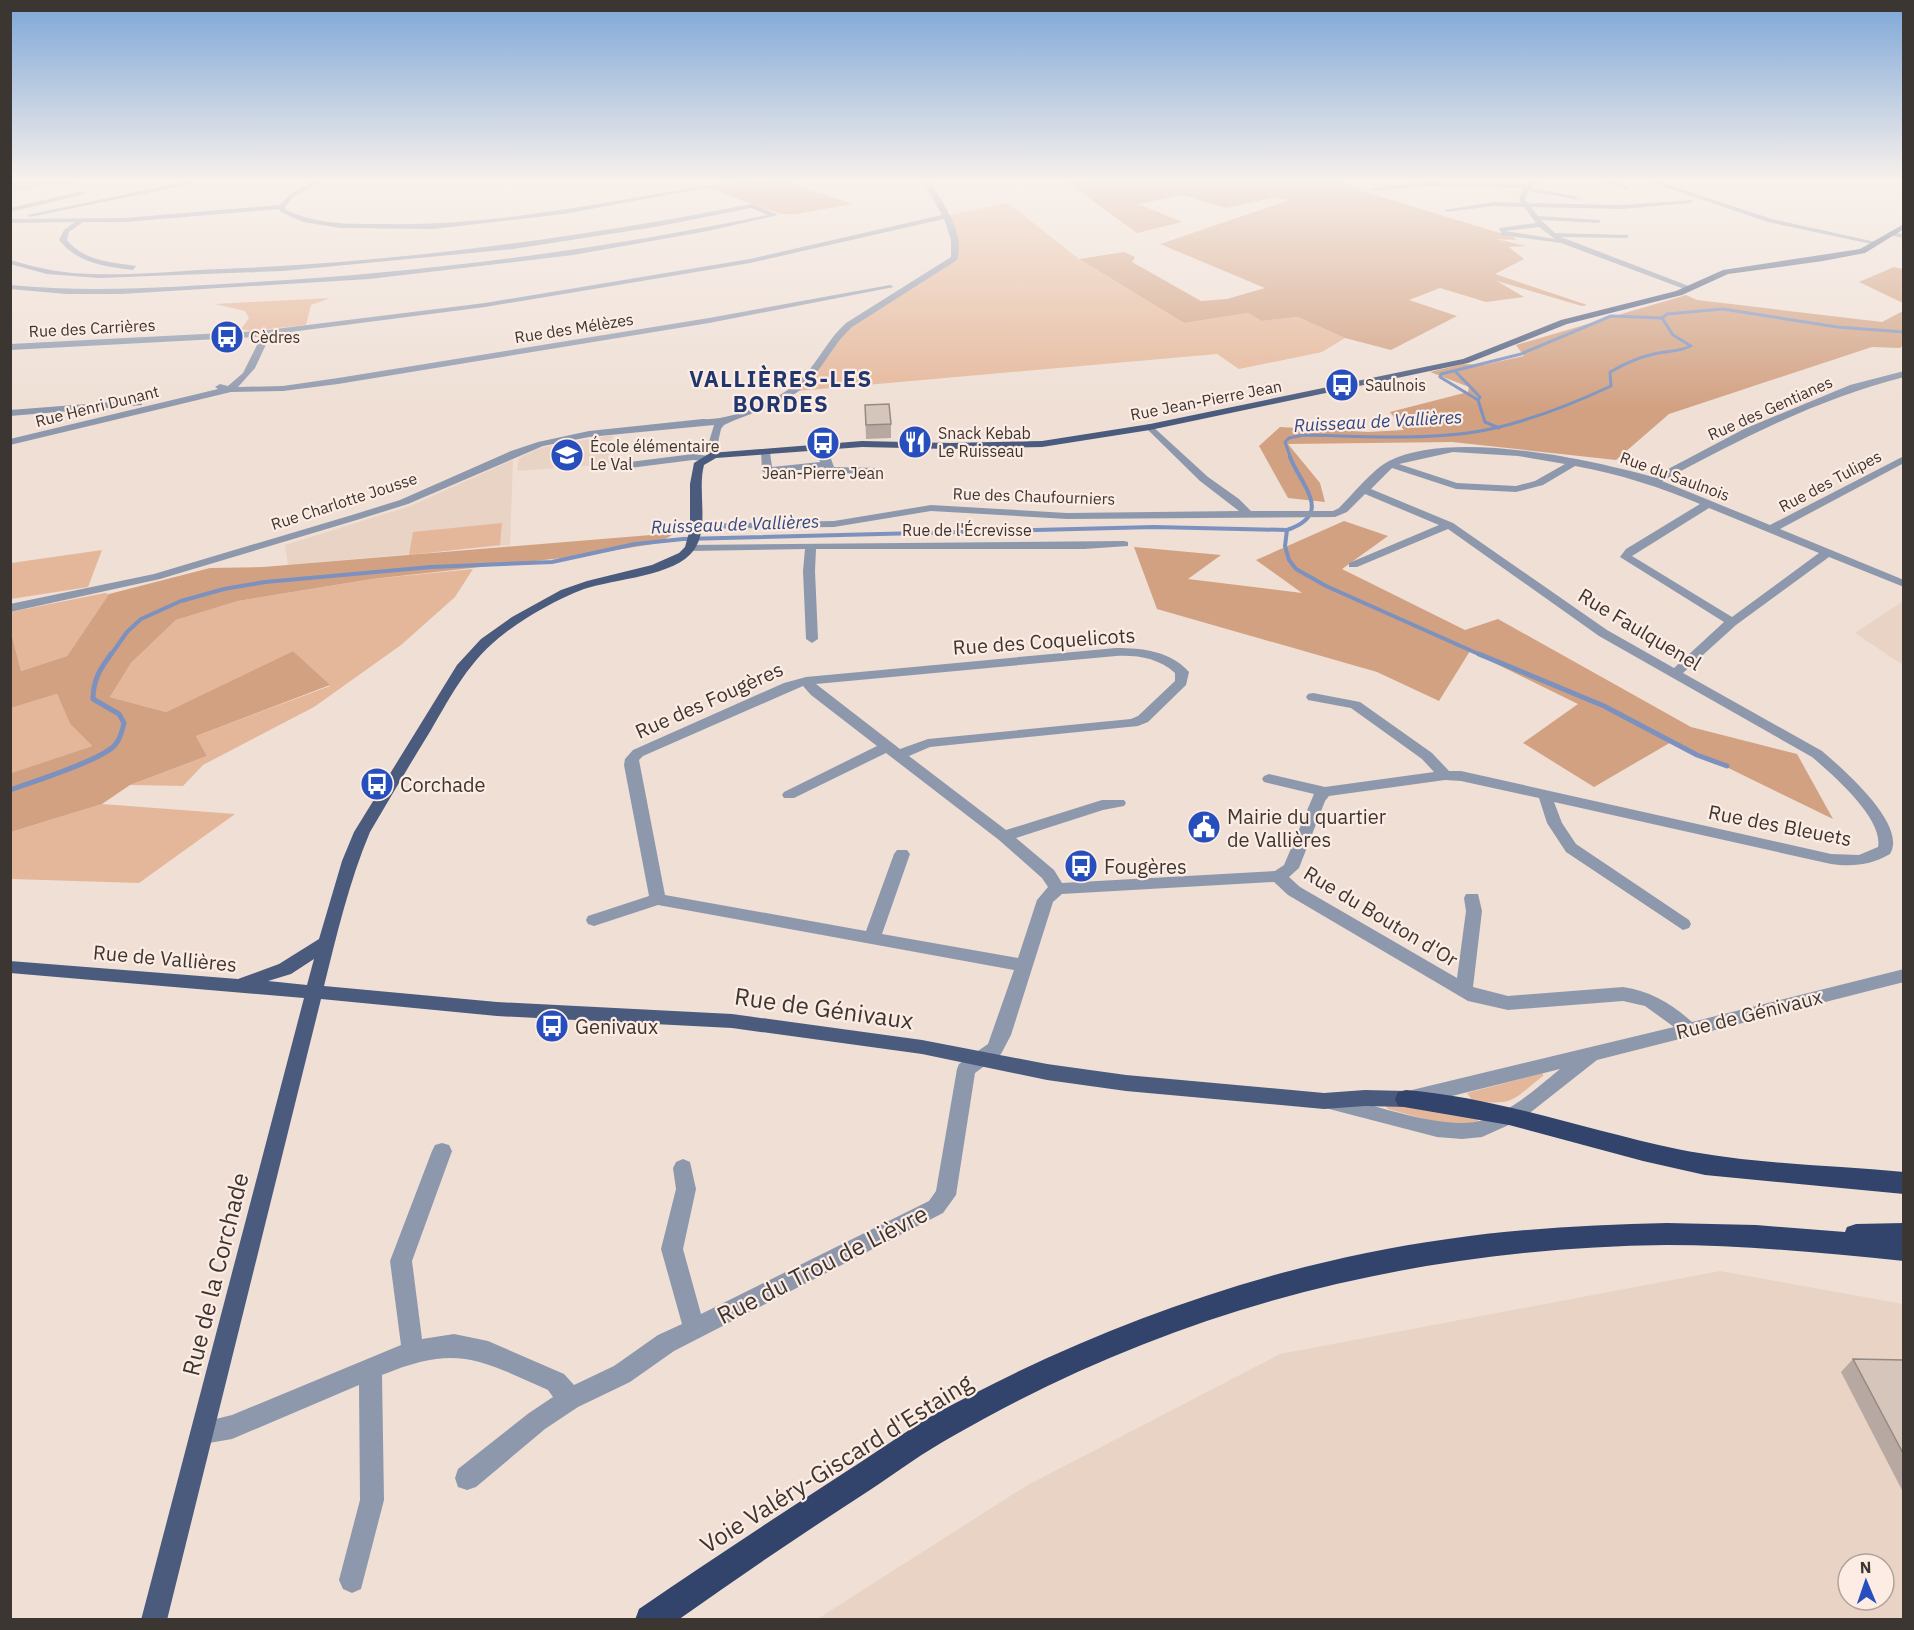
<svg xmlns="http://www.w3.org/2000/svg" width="1914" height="1630" viewBox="0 0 1914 1630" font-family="'IBM Plex Sans',sans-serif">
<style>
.built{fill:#e9d3c5;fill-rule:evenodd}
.green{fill:#e5b79a}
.forest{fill:#d2a182}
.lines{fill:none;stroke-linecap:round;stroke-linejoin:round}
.stream-far2{stroke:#7c91be;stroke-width:3}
.stream-far1{stroke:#7c91be;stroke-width:4}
.stream{stroke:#7c91be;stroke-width:5}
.minor{fill:#8e98ad;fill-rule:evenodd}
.major{fill:#4a5b7e;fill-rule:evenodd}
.highway{fill:#32446c;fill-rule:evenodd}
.wall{fill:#b7a9a1}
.building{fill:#d5c5bb;stroke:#958a83;stroke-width:1.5}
.labels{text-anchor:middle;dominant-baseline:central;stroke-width:4.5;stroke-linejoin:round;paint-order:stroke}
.far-street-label{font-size:16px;fill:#3c3632;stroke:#fdece3}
.far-poi-label{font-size:16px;fill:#3c3632;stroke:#fdece3;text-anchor:start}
.far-water-label{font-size:18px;font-style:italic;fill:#304983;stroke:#fdece3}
.street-label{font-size:20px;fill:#3c3632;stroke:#fdece3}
.poi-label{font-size:20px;fill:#3c3632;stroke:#fdece3;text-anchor:start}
.far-district-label{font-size:22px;font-weight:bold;letter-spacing:1.5px;fill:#20366e;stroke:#fdece3}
.near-street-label{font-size:24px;fill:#3c3632;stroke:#fdece3}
</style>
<rect width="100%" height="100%" fill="#efdfd5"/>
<path class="built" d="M613,435L608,458L621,457L622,463L517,471L519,458L540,448Z
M513,460L510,545L288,565L285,545L410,506Z
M1903,601V665L1855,633Z
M1720,1271L1903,1304V1619L816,1620L1026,1486L1280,1354ZM1848,1564H1884V1600H1848Z"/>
<path class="green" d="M1008,203L1079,259L1184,323L1248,313L1262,321L1298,317L1345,338L1322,352L1239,369L1217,354L798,391L841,332L956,254L946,216Z
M330,298L311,305L306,325L250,331L241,329L249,318L245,311L215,304Z
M502,523L500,545L409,555L413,532Z
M102,550L88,587L11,599V563Z
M473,569L455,597L401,645L314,707L203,765L183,786L130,785L207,756L196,736L330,686L293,651L166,712L110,697L131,663L176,620L238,601L372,579Z
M105,593L109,594L67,656L21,671L11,632L10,612Z
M57,694L70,724L92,746L11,773V708Z
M102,804L235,814L139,883L11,879V832Z
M1543,1073V1076C1512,1100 1514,1107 1472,1100L1467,1093Z
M1386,1106H1407L1478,1118V1121C1451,1130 1415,1116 1388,1109Z"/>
<path class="forest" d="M20,181H83L11,192V183Z
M748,181H785L852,204L796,214H781L702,186Z
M1066,181H1338L1365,192L1513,237L1517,240L1496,239L1526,246L1509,247L1524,259L1495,274L1587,305L1582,306L1497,281L1524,297L1486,302L1440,288L1409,300L1457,316L1391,350L1345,338L1298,317L1262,321L1248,313L1184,323L1079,259L1124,252L1135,257L1132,262L1201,301L1227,299L1265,288L1160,244L1290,200L1275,197L1226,208L1183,195L1138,204L1182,222L1137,233Z
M1894,267L1903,269V303L1859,282Z
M1686,295L1697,300L1882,322L1903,311V345L1900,348L1872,347L1669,414L1616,460L1452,442L1288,444L1320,483L1325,502L1288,498L1259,446L1280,427L1368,432L1404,430L1390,412L1468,392L1469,387L1430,372L1463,364L1483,365L1524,356L1516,345Z
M1344,521L1388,536L1342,569L1465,630L1498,619L1691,727L1797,754L1833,819L1673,741L1594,787L1523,743L1578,704L1470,651L1439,701L1377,672L1157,609L1134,547L1221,555L1188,579L1302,593L1256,560Z
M675,533L659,543L580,556L372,579L238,601L176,620L131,663L110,697L166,712L293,651L330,685L196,736L207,756L130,785L102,804L11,832V773L92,746L70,724L57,694L11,708V632L21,671L67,656L109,594L210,568L263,567Z"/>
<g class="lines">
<path class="stream-far2" d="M1455,371L1480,397L1478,400
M1499,428L1485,422L1478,400L1440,377L1441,374L1521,354L1611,316L1662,318L1667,314L1723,309L1837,327L1904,332
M1291,459L1285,442L1289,438L1304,435C1359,436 1414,440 1468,433C1518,426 1566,407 1611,386L1610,372C1624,364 1639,357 1654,354C1667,351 1679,352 1691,346L1673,335L1662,318"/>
<path class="stream-far1" d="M1287,530L1285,546L1289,560L1296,569L1326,586L1483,656
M110,656L127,632L141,619L181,601L224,589L265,582L431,567L552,562L635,544L683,539L1154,527L1287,530C1334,514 1302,487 1290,457"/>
<path class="stream" d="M1479,654L1604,706L1697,755L1727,766
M10,790C32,782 102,760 115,745C121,738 122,731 124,723L119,714L93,699C93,680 100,669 111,654"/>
<path class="minor" d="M189,181L191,184L30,217L27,215Z
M314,181H321L293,197L285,207L286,210C319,225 349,224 384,224C491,226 597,204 702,186L705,188L564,214L433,229L340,228L303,222L281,212L279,209L125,222H83L69,232L67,240C84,261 110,262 136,266L133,270C106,267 77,263 59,240L64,230L75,222L10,223V219L125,218L280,205L289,195Z
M923,181H929C942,201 966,234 957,260L852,327C833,344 823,368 805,386C783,406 751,412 724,425L721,429L716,451L719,455L718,457H710L706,461L693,460L622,469L617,466L622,463L693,454L709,456L706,452L714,425L589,437L543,446L408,504L360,519L160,579L10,612V604L154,574L352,515L400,500L511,451L538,442L589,431L703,419C732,421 783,399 803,377C819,360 828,339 846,323L951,257V240L944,219L750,263L485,307L267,335L269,338L255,368L238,387L283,386L338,378L709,318L890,285L894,287L709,323L338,384L283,391L231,392L10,445V439L218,389L215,387L220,384L228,386L243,373L260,339L257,337L10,350V344L259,331L485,303L750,259L942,215Z
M1533,181H1540L1531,188L1579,197L1576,199L1528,191L1525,200L1528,203L1622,205L1693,200L1691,203L1622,209L1531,207L1538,216L1601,220L1599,223L1541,220L1555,233L1629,235L1627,238L1561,237L1694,288L1687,290L1561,243L1502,235L1499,228L1536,223L1524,207L1494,206L1447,212L1444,210L1494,202L1521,203L1519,200L1523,188L1427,186L1373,191L1370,189L1427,182L1528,184ZM1539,227L1555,239L1505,231Z
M1600,181H1610L1629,187L1626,189Z
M1647,181H1656L1772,219L1880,243L1876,245L1768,222Z
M83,191L85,194L10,212V208Z
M752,204L778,215L708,231L573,255L369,279L121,294H66L10,289V285C92,293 174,287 255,282C428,272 599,250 768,215L751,208L655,227L513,249L283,271L99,278L47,274L10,264V260C22,263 34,267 46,269C98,280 168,271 222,269C400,262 577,238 752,204Z
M1889,232L1904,234V238L1887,235Z
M1904,371V377C1818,399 1740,439 1662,481L1770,525L1904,456V463L1780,529L1904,580V587L1829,557L1736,625L1683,673L1822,751C1843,769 1908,825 1890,854C1871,865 1853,867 1831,864L1554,802L1562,823L1576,844L1689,920L1691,924L1689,928L1683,930L1566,852L1547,823L1539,798L1461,781L1445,780L1329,796L1325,801L1299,868L1289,877L1300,887L1457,978L1466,911L1464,898L1466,894H1478L1482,911L1473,987L1508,996L1623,987C1651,991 1672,1004 1692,1022L1904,969V982L1597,1060L1522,1119L1482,1137L1462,1139L1437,1137L1333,1110L1326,1108L1324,1102L1326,1096L1333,1094C1370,1104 1447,1132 1483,1120C1512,1111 1537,1088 1560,1069L1412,1106L1405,1104L1403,1098L1405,1092L1412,1090L1674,1027L1645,1006L1623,1001L1508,1010L1468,1001L1288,895L1274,882L1062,894L1053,902L1011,1035L1001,1054L975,1073L956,1195L943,1213L674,1351L630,1382L578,1407L545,1429L476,1487L467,1490L458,1487L455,1478L458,1469L529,1413L553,1397L548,1390C478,1359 457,1344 382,1375L384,1500L361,1589L352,1593L343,1589L339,1580L360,1500L359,1385L232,1439L203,1444L195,1440L191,1432L195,1424L232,1415L401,1345L390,1261L432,1151L435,1145L442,1143L449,1145L452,1151L412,1261L422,1339L454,1334L488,1341L564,1374L574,1385L614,1366L658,1335L682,1324L661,1249L676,1189L673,1168L676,1162L683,1159L690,1162L696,1189L683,1249L701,1314L929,1201L936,1191L957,1069L959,1064L988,1044L1014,970L658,905L594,926L588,924L586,920L588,916L649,896L624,765L625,759L633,750L784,683L806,677L1116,648C1142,648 1171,651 1189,672L1186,685L1148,722L1138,726L930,747L909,756L1006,830L1102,800H1124L1126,803L1124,806L1103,810L1016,838L1054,870L1062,883L1275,871L1284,865L1314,794L1264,782L1262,779L1264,776L1269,774L1325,787L1434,772L1422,759L1351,708L1308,700L1306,697L1308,694L1313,693L1360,702L1432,753L1449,771H1461L1831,854L1859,855L1878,847C1884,819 1832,774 1812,757L1599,636L1448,529L1357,567H1349V563L1439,525L1365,494L1347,512L1335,517L1067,519L931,511L834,527L695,529L691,528V524L834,521L931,505L1067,513L1239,511L1200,481L1147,429V425L1150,424L1208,477L1239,499L1251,511H1333L1339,508C1353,494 1373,469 1389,461C1451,429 1588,459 1653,477L1744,429L1850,385ZM1453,452L1518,456L1565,464L1535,481L1516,486L1457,483L1399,464ZM1575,466C1620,474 1659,487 1700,504L1626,549L1620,557L1724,622L1674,668L1607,630L1453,523L1371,489L1392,468L1456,489L1516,492L1543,485ZM1709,508L1819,553L1732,617L1632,556ZM1116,656C1138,655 1158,658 1175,673V681L1138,716L1131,719L928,739L900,749L816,684ZM803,686L811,695L877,746L784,792L782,795L784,798H794L886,753L999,840L1042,878L1048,887L1037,900L1018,958L882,934L910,854L907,850H897L894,854L866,931L665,895L639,760L643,756Z
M139,400L142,401V405L10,416V410Z
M822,445L827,448L834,467L877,468L882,471L877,474L831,473L823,467L767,474L762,471L761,450L770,452L772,467L820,462L817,448Z
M1124,541L1128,542V546L1084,549H816L815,571L818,639L812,643L806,639L803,571L805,549L690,551L684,548L690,545Z"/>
<path class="major" d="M1904,224V229L1865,253L1823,261L1728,274L1682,295L1567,324L1468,363L1150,430L1042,447L950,449L862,447L716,458L704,465C697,491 710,527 694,550C676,576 614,579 584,589C556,600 529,615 505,633C470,659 452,694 431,730C410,764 390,798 370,832C349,882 337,934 324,986L497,1002L732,1014L922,1040L1047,1064L1126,1075L1324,1093L1365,1090L1406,1091L1413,1093L1415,1099L1413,1105L1406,1107L1365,1106L1324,1109L1126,1091L1047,1080L922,1054L732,1028L497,1016L321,999L167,1620H141L304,998L10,973V961L238,979L279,964L319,939L342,861L354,832L457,665L481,639L512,617L561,590L587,581L652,565L679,553L685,547L690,529V484L694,463L710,453L862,441L950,443L1042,441L1150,424L1463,359L1561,320L1676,291L1723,270L1860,249ZM314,959L307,985L268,981L291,974Z"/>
<path class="highway" d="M1406,1090C1499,1098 1586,1130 1677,1149C1751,1164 1828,1165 1904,1172V1194L1705,1175L1643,1161L1509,1125L1398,1106L1395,1099L1398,1092Z
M1667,1223L1756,1225L1845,1232L1847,1227L1856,1224L1904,1223V1261C1825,1253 1745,1245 1666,1245C1412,1248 1173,1309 953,1436C924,1452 897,1472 870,1490C805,1532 741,1575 678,1620H635L639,1609C709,1561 779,1515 850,1469C878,1451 906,1431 935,1414C1095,1327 1268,1264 1448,1239C1521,1228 1594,1225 1667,1223Z"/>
</g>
<path class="wall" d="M865,405L891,424V438L866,439Z
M1853,1359L1904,1360V1494L1841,1372Z"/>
<path class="building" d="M889,404L891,424L866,425L865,405Z
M1853,1359L1904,1360V1455Z"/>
<linearGradient id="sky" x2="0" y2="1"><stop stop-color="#7da6d7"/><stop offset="0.44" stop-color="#f8f1ec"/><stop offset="1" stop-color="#f8f1ec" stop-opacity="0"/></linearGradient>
<rect width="1914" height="409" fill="url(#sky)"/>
<defs>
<symbol id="bus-disc" viewBox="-11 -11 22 22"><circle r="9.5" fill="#264ebd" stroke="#fdece3"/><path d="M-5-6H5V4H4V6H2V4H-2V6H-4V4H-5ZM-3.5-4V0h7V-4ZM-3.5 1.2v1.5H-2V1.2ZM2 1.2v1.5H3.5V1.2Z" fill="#fff"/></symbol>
<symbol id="restaurant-disc" viewBox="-11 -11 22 22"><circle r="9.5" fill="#264ebd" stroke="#fdece3"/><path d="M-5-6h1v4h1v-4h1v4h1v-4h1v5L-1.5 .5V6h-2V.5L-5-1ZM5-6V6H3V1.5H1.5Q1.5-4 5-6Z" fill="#fff"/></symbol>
<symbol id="school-disc" viewBox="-11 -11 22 22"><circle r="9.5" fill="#264ebd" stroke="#fdece3"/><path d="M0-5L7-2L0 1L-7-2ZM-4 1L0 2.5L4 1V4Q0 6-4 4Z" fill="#fff"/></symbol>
<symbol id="civic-disc" viewBox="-11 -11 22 22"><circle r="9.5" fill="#264ebd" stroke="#fdece3"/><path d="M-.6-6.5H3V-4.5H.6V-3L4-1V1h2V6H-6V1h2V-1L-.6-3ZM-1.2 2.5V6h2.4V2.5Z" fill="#fff"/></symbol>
</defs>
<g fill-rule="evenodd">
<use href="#bus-disc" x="208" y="318" width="38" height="38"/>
<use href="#bus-disc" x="1323" y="366" width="38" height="38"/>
<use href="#restaurant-disc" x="896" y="423" width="38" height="38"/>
<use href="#bus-disc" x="804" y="424" width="38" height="38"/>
<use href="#school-disc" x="548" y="436" width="38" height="38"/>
<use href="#bus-disc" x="358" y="765" width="38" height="38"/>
<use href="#civic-disc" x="1185" y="808" width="38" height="38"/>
<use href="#bus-disc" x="1062" y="847" width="38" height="38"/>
<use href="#bus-disc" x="533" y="1007" width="38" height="38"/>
</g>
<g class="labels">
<g class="far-street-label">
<text transform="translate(92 328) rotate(-3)">Rue des Carrières</text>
<text transform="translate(574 328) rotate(-9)">Rue des Mélèzes</text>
<text transform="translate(1206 400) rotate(-11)">Rue Jean-Pierre Jean</text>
<text transform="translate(97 406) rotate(-14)">Rue Henri Dunant</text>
<text transform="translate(1770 408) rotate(-24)">Rue des Gentianes</text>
<text transform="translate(1675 476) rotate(20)">Rue du Saulnois</text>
<text transform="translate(1830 481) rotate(-28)">Rue des Tulipes</text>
<text transform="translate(1034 496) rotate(2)">Rue des Chaufourniers</text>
<text transform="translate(344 501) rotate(-18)">Rue Charlotte Jousse</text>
<text x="967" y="530">Rue de l'Écrevisse</text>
</g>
<g class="far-poi-label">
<text x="250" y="337">Cèdres</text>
<text x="1365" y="385">Saulnois</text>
<text x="938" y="433">Snack Kebab<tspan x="938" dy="18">Le Ruisseau</tspan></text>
<text x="590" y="446">École élémentaire<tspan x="590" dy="18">Le Val</tspan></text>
<text x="823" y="473" text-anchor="middle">Jean-Pierre Jean</text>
</g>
<g class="far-water-label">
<text transform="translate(1378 421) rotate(-3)">Ruisseau de Vallières</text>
<text transform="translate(735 524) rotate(-2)">Ruisseau de Vallières</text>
</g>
<g class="street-label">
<text transform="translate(1640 629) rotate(31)">Rue Faulquenel</text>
<text transform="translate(1044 641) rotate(-4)">Rue des Coquelicots</text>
<text transform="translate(709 700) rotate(-24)">Rue des Fougères</text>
<text transform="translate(1780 825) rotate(11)">Rue des Bleuets</text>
<text transform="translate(1381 916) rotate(31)">Rue du Bouton d'Or</text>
<text transform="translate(165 958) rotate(5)">Rue de Vallières</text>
<text transform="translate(1749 1014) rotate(-14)">Rue de Génivaux</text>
</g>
<g class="poi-label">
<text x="400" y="784">Corchade</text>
<text x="1227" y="816">Mairie du quartier<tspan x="1227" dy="23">de Vallières</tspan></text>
<text x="1104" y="866">Fougères</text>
<text x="575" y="1026">Genivaux</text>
</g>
<g class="far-district-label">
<text x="781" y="378">VALLIÈRES-LES<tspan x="781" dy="25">BORDES</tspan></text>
</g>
<g class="near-street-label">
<text transform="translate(824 1008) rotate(8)">Rue de Génivaux</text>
<text transform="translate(822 1264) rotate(-27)">Rue du Trou de Lièvre</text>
<text transform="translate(215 1274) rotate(-76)">Rue de la Corchade</text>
<text transform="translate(836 1463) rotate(-32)">Voie Valéry-Giscard d'Estaing</text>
</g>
</g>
<rect width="1914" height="1630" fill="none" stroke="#3c3632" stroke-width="24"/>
<g transform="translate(1866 1582) rotate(358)"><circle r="28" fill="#fdece3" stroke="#b0a39c" stroke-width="1.5"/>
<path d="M0-4.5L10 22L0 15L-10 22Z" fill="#264ebd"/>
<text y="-9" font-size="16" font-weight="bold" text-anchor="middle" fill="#3c3632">N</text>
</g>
</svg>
